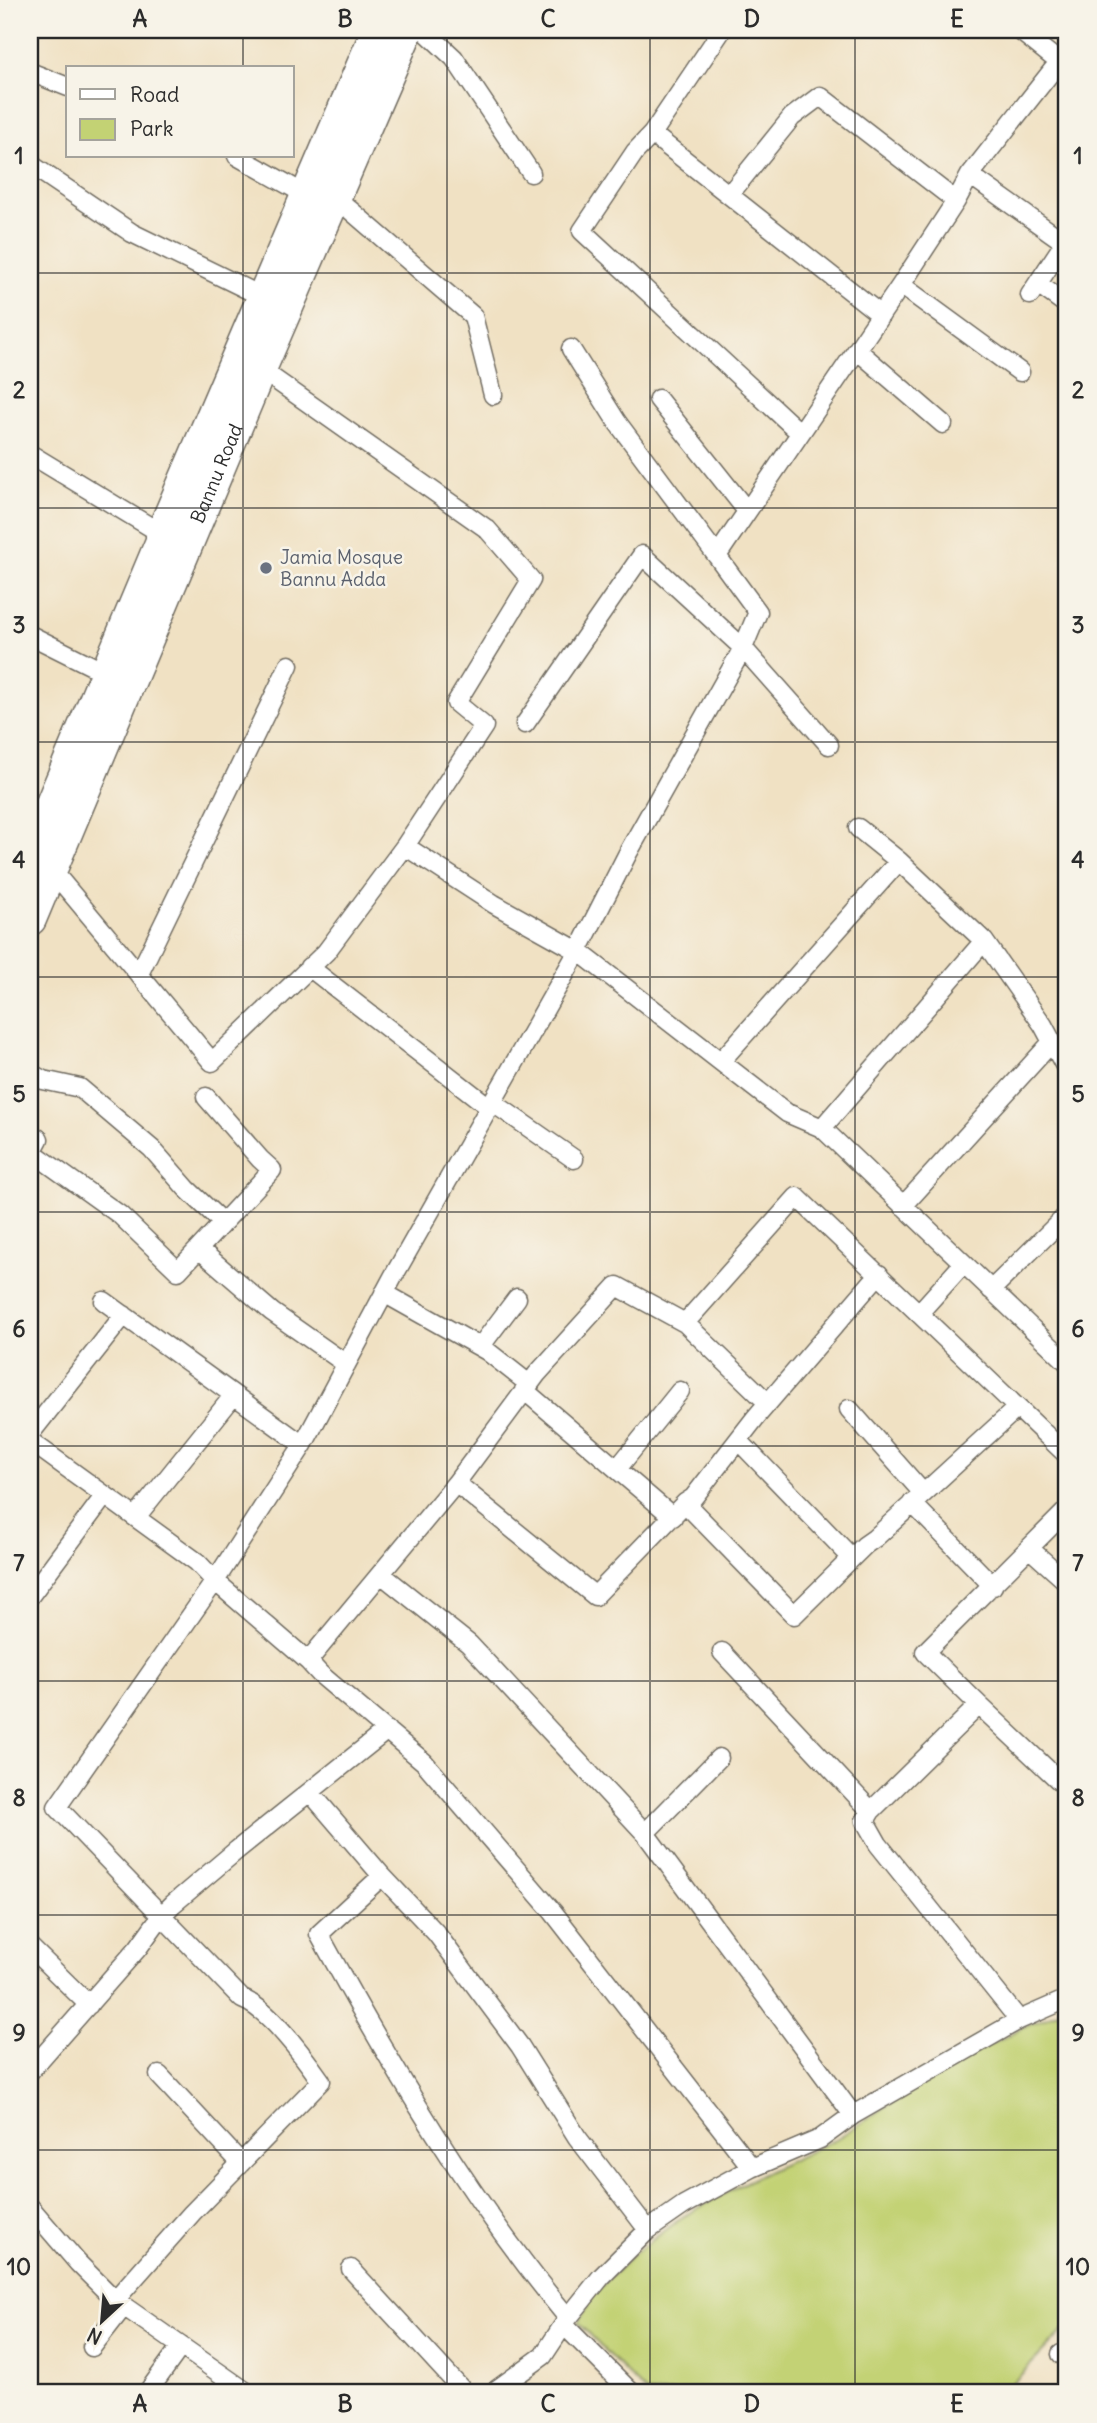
<svg xmlns="http://www.w3.org/2000/svg" width="1097" height="2423" viewBox="0 0 1097 2423" font-family="Delius,sans-serif">
<style>
.green{fill:#c3d274;stroke:#777e50;stroke-width:2}
.lines{fill:none;stroke-linecap:round;stroke-linejoin:round}
.street-casing{stroke:#706b60;stroke-width:21}
.highway-casing{stroke:#706b60;stroke-width:35}
.street{stroke:#fff;stroke-width:18}
.highway{stroke:#fff;stroke-width:32}
.grid{fill:none;stroke:#2b2b2b;stroke-width:2;stroke-opacity:0.55}
.worship-dot{fill:#6b7280;stroke:#f7f3e8;stroke-width:2.5}
.labels{text-anchor:middle;dominant-baseline:central;stroke-width:5;stroke-linejoin:round;paint-order:stroke}
.street-label{font-size:19px;fill:#2b2b2b;stroke:#f7f3e8}
.worship-label{font-size:19px;fill:#5b616d;stroke:#f7f3e8;text-anchor:start}
.neatline{fill:none;stroke:#2b2b2b;stroke-width:2.5}
.grid-label{font-size:23px;text-anchor:middle;font-weight:bold;fill:#2b2b2b}
</style>
<rect width="100%" height="100%" fill="#f7f3e8"/>
<filter id="ink" filterUnits="userSpaceOnUse"><feTurbulence type="fractalNoise" baseFrequency=".0143" numOctaves="2"/><feDisplacementMap in="SourceGraphic" scale="14" xChannelSelector="R" yChannelSelector="G"/><feConvolveMatrix kernelMatrix="1 2 1 2 8 2 1 2 1" color-interpolation-filters="sRGB"/></filter>
<filter id="wash" filterUnits="userSpaceOnUse"><feTurbulence type="fractalNoise" baseFrequency=".00686" numOctaves="4" result="noise"/><feDisplacementMap in="SourceGraphic" scale="28" xChannelSelector="R" yChannelSelector="G"/><feGaussianBlur stdDeviation="1.57" result="paint"/><feColorMatrix in="noise" values="0 0 0 0 0 0 0 0 0 0 0 0 0 0 0 0 0 1.4 0 .05"/><feComposite in="paint" operator="in"/></filter>
<g filter="url(#wash)">
<rect width="100%" height="100%" fill="#f0e1c3"/>
<path class="green" d="M1067,2009V2327L1003,2393H646L578,2323L595,2293L630,2257L684,2216L742,2184L838,2138L930,2078L1027,2025Z"/>
</g>
<g filter="url(#ink)">
<g class="lines">
<defs>
<path id="street" d="M424,30L454,58L531,173
M722,30L652,134L635,152L582,231L799,432
M1019,30L1059,62
M1067,64L1059,62L970,175L956,201L901,285L717,556L758,612L743,648L629,851L578,951L393,1277L303,1445L215,1581L308,1661L456,1483L537,1374L617,1286L685,1323L797,1197L1067,1455
M30,72L68,87
M652,134L881,315
M237,156L308,196
M30,164L132,233L265,298
M970,175L1067,244
M729,195L792,117L820,96L956,201
M335,197L473,316L493,395
M1038,284L1067,305
M901,285L1020,372
M1030,295L1067,239
M571,349L617,422L717,556
M857,350L943,424
M260,369L487,529L531,580L456,703L484,726L405,846
M658,399L747,511
M30,454L162,534
M30,635L106,673
M525,724L642,555L743,648L829,745
M858,828L899,861L984,941
M51,869L212,1062L326,952L405,846L494,904L578,951L787,1113L822,1128L1067,1362
M309,967L489,1107
M139,974L289,665
M721,1061L899,861
M30,1073L43,1080L80,1088L152,1149L187,1189L223,1223
M492,1102L574,1159
M822,1128L984,941L1043,1025L1067,1070
M30,1133L39,1139L32,1152L120,1215L178,1271L272,1170L260,1159L206,1097
M903,1206L1052,1042
M199,1249L272,1312L346,1364
M991,1290L1067,1215
M384,1293L487,1351L529,1384
M104,1301L303,1445
M919,1313L963,1264
M685,1323L768,1403
M480,1347L517,1298
M524,1390L673,1517
M849,1409L923,1493
M30,1434L124,1315
M738,1440L851,1557
M30,1441L197,1562L215,1581L57,1807L242,1999C268,2008 305,2058 321,2081L192,2213L115,2300
M617,1469L680,1391
M456,1483L595,1596L685,1503L693,1498L756,1417L879,1274
M685,1503L794,1615L865,1545L875,1538L1017,1408
M912,1503L993,1586
M1067,1510L925,1652L979,1705L1067,1788
M136,1517L234,1395
M1030,1549L1067,1582
M381,1574L469,1644L645,1833L853,2115
M30,1596L105,1495
M722,1652L871,1811
M308,1661L320,1674L424,1762L553,1912L752,2168
M979,1705L871,1811L865,1821L878,1844L1019,2020
M310,1792L382,1876L436,1933L520,2046L577,2137L648,2230
M645,1833L719,1758
M382,1876L319,1934C392,2068 470,2200 568,2318
M30,1947L89,2005
M30,2071L138,1948L161,1916L173,1904L237,1850L387,1730
M159,2075L241,2163
M30,2207L78,2263L115,2300L248,2393
M351,2269L465,2393
M564,2325L632,2393
M92,2347L124,2306
M1061,2354L1067,2359
M147,2393L181,2346
M492,2393L543,2356L568,2318L601,2277L648,2230L684,2205L752,2168L820,2139L853,2115L1019,2020L1067,1999"/>
<g id="highway">
<path d="M30,856L162,541V534L378,30"/>
<path id="s1" d="M30,919L260,369L407,30"/>
</g>
</defs>
<use href="#street" class="street-casing"/>
<use href="#highway" class="highway-casing"/>
<use href="#street" class="street"/>
<use href="#highway" class="highway"/>
</g>
</g>
<path class="grid" d="M243,30V68M447,30V2393M650,30V2393M855,30V2393M243,156V2393M30,273H1067M30,508H1067M30,742H1067M30,977H1067M30,1212H1067M30,1446H1067M30,1681H1067M30,1915H1067M30,2150H1067"/>
<circle class="worship-dot" cx="266" cy="568" r="7"/>
<g class="labels">
<g class="street-label">
<text stroke="none"><textPath href="#s1" startOffset="483">Bannu Road</textPath></text>
</g>
<g class="worship-label">
<text x="280" y="557">Jamia Mosque<tspan x="280" dy="22">Bannu Adda</tspan></text>
</g>
</g>
<rect width="1097" height="2423" fill="none" stroke="#f7f3e8" stroke-width="77"/>
<rect x="66" y="66" width="228" height="91" fill="#f7f3e8" stroke="#a5a39c" stroke-width="2"/>
<rect x="80" y="89" width="35" height="10" fill="#ffffff" stroke="#a5a39c" stroke-width="2"/>
<text x="130" y="102" font-size="21" fill="#2b2b2b">Road</text>
<rect x="80" y="119" width="35" height="21" fill="#c3d274" stroke="#a5a39c" stroke-width="2"/>
<text x="130" y="136" font-size="21" fill="#2b2b2b">Park</text>
<g transform="translate(102 2321) rotate(206)" stroke="#f7f3e8" stroke-width="5" paint-order="stroke">
<path d="M0-5L12 26L0 18L-12 26Z" fill="#2b2b2b"/>
<text y="-10" font-size="19" font-weight="bold" text-anchor="middle" fill="#2b2b2b">N</text>
</g>
<rect x="38" y="38" width="1020" height="2346" class="neatline"/>
<g class="grid-label">
<text x="140" y="27">A</text>
<text x="345" y="27">B</text>
<text x="548" y="27">C</text>
<text x="752" y="27">D</text>
<text x="957" y="27">E</text>
<text x="19" y="164">1</text>
<text x="1078" y="164">1</text>
<text x="19" y="398">2</text>
<text x="1078" y="398">2</text>
<text x="19" y="633">3</text>
<text x="1078" y="633">3</text>
<text x="19" y="868">4</text>
<text x="1078" y="868">4</text>
<text x="19" y="1102">5</text>
<text x="1078" y="1102">5</text>
<text x="19" y="1337">6</text>
<text x="1078" y="1337">6</text>
<text x="19" y="1571">7</text>
<text x="1078" y="1571">7</text>
<text x="19" y="1806">8</text>
<text x="1078" y="1806">8</text>
<text x="19" y="2041">9</text>
<text x="1078" y="2041">9</text>
<text x="19" y="2275">10</text>
<text x="1078" y="2275">10</text>
<text x="140" y="2412">A</text>
<text x="345" y="2412">B</text>
<text x="548" y="2412">C</text>
<text x="752" y="2412">D</text>
<text x="957" y="2412">E</text>
</g>
</svg>
